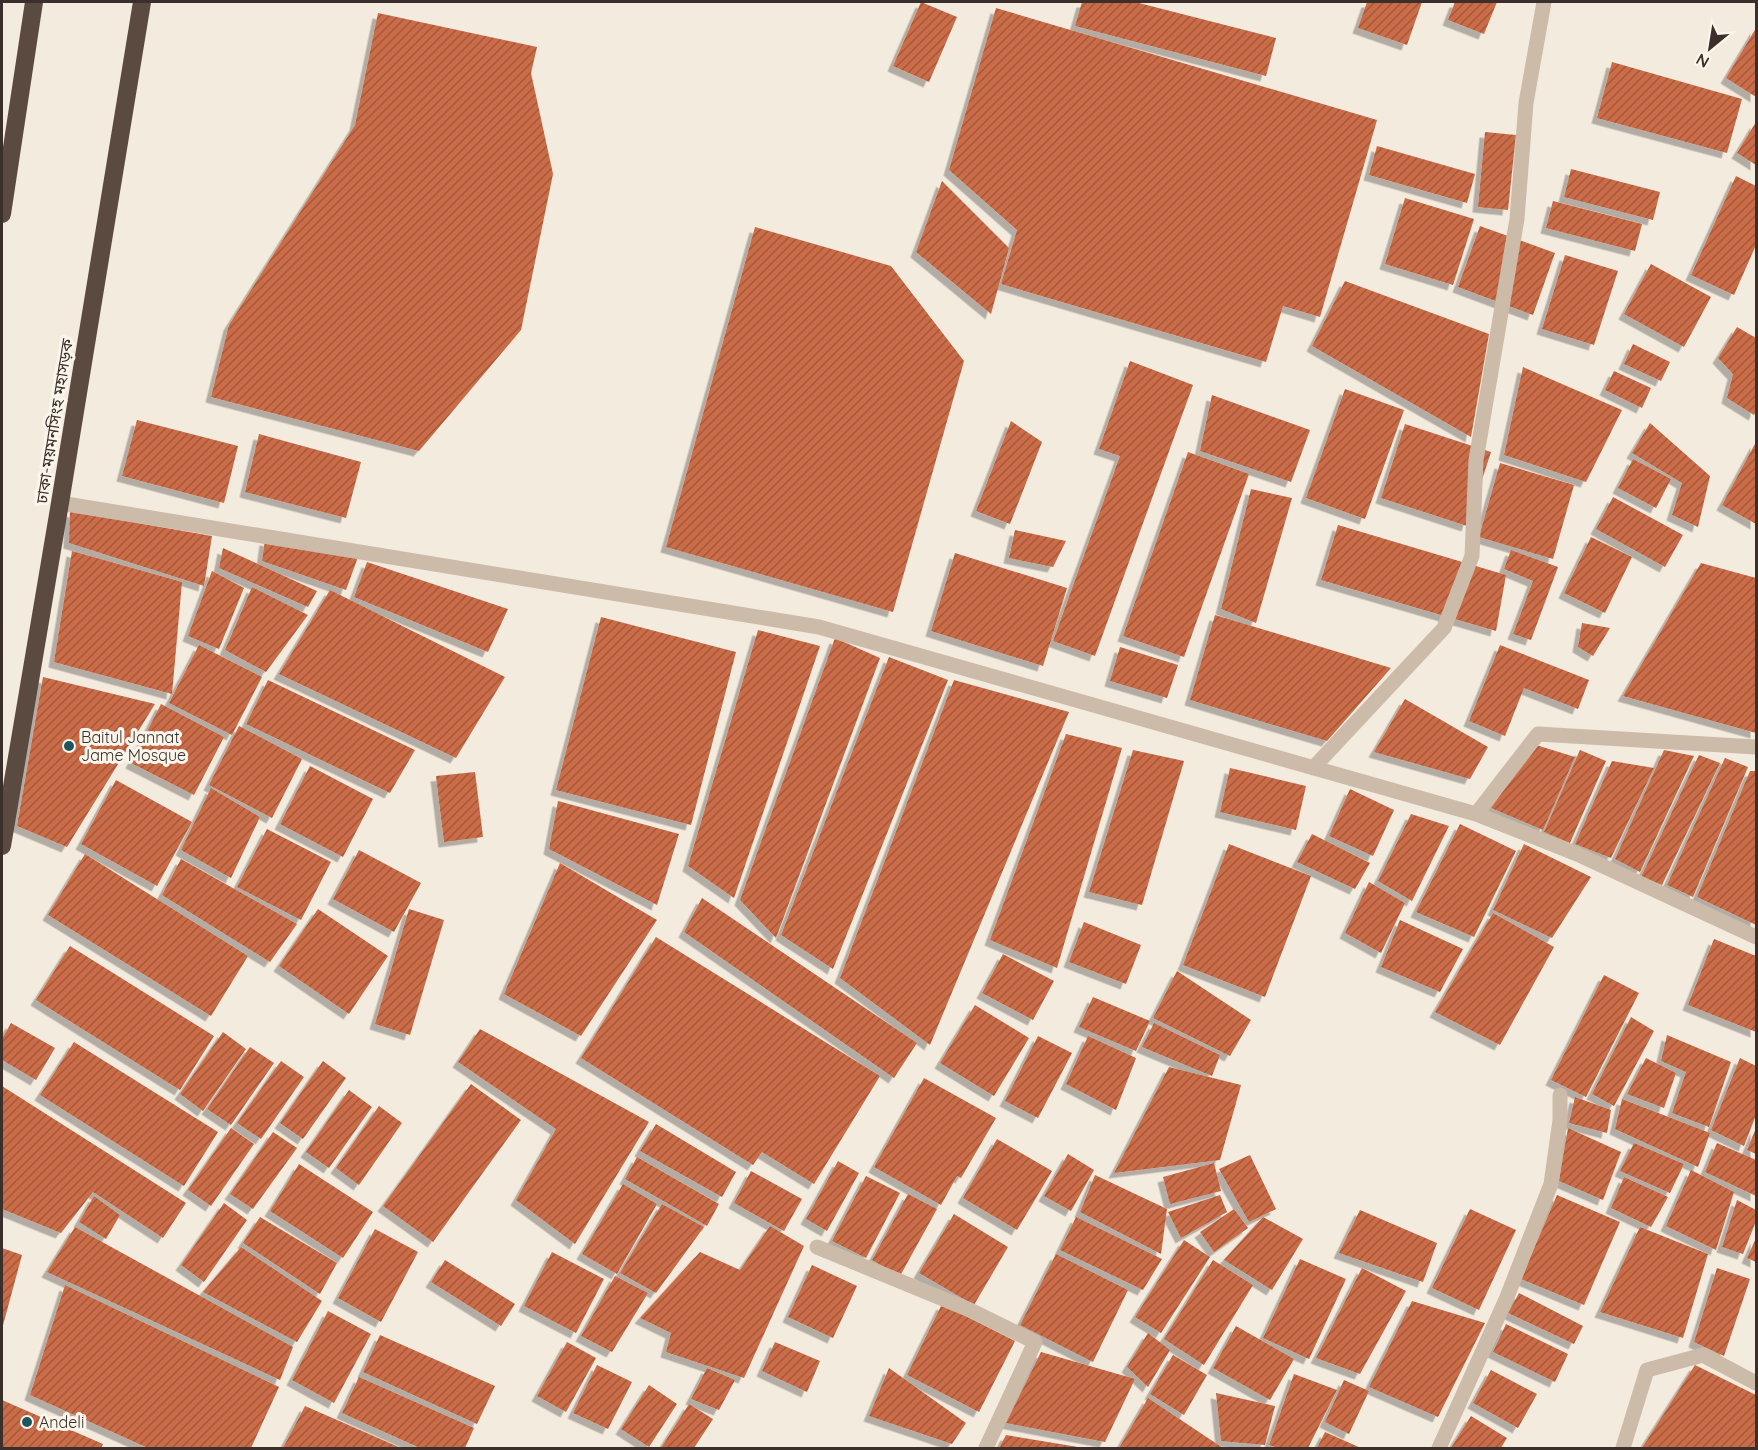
<svg xmlns="http://www.w3.org/2000/svg" width="1758" height="1450" viewBox="0 0 1758 1450" font-family="Quicksand,'Noto Sans Bengali',sans-serif">
<style>
.building{fill:url(#building-hatch);filter:url(#shadow)}
.lines{fill:none;stroke-linecap:round;stroke-linejoin:round}
.street{stroke:#cdbbaa;stroke-width:15}
.highway{stroke:#5b4a40;stroke-width:18}
.poi-dot{fill:#1d575e;stroke:#fbf5ec;stroke-width:2}
.labels{text-anchor:middle;dominant-baseline:central;stroke-width:6;stroke-linejoin:round;paint-order:stroke}
.street-label{font-size:16px;fill:#3a2f2a;stroke:#fbf5ec}
.poi-label{font-size:16px;fill:#3a2f2a;stroke:#fbf5ec;text-anchor:start}
</style>
<defs>
<pattern id="building-hatch" width="6" height="6" patternUnits="userSpaceOnUse" patternTransform="scale(1.5)"><rect width="6" height="6" fill="#ca6c46"/><path d="M-1 1l2-2M0 6l6-6M5 7l2-2" fill="none" stroke="#a5593b"/></pattern>
<filter id="shadow"><feDropShadow dx="-5.5" dy="5.5" stdDeviation="0" flood-color="#0004"/></filter>
</defs>
<rect width="100%" height="100%" fill="#f4ebdf"/>
<path class="building" d="M921,2L957,17L929,82L893,66Z
M1082,2H1135L1276,38L1266,76L1075,26Z
M1367,2H1422L1407,45L1358,28Z
M1455,2H1497L1484,34L1448,20Z
M996,8L1377,120L1320,317L1283,306L1266,362L1001,284L1017,230L949,170Z
M378,13L537,47L531,73L553,174L521,330L419,451L211,397L229,325L355,125Z
M1756,28V97L1726,78Z
M1612,62L1742,99L1727,153L1597,118Z
M1756,122V165L1737,153Z
M1485,132L1516,135L1508,210L1478,207Z
M1377,146L1475,174L1467,203L1369,175Z
M1571,169L1660,192L1653,220L1564,197Z
M1736,176L1756,186V245L1734,295L1691,275Z
M942,181L1009,248L991,314L916,252Z
M1405,198L1474,219L1453,285L1385,264Z
M1553,201L1642,224L1635,251L1546,228Z
M1480,226L1555,253L1533,315L1458,287Z
M755,227L891,266L964,361L893,612L666,547Z
M1565,255L1618,271L1594,345L1542,329Z
M1651,264L1711,297L1684,347L1624,314Z
M1345,281L1489,334L1471,437L1312,346Z
M1737,327L1756,338V411L1754,415L1727,398L1733,374L1718,358Z
M1633,344L1670,362L1661,381L1624,364Z
M1130,361L1193,385L1095,656L1053,641L1120,456L1099,449Z
M1523,367L1622,410L1586,482L1504,455Z
M1614,371L1651,388L1642,408L1605,390Z
M1345,389L1404,410L1365,519L1306,498Z
M1212,395L1310,430L1291,482L1200,451Z
M137,420L238,446L224,503L122,476Z
M1011,421L1042,442L1010,524L976,511Z
M1650,423L1710,476L1698,527L1672,515L1682,483L1632,453Z
M1405,424L1491,452L1467,526L1381,498Z
M259,434L361,462L346,518L245,492Z
M1756,442V524L1722,505Z
M1188,452L1249,474L1184,657L1123,636Z
M1633,459L1671,479L1656,508L1618,488Z
M1500,463L1574,485L1553,559L1479,537Z
M1251,489L1292,498L1256,623L1221,609Z
M1613,497L1683,535L1665,567L1596,529Z
M70,511L212,536L204,586L69,543Z
M1338,525L1506,575L1496,631L1321,580Z
M1015,530L1066,541L1053,567L1009,558Z
M1591,537L1632,557L1605,613L1564,593Z
M265,540L358,557L346,590L262,561Z
M223,548L317,591L308,607L219,568Z
M1511,550L1558,567L1531,640L1513,634L1533,581L1504,569Z
M72,551L182,582L172,694L54,662Z
M955,553L1067,588L1043,666L931,631Z
M367,562L508,609L488,652L354,597Z
M1701,563L1756,578V733L1623,696Z
M212,571L244,588L219,649L188,636Z
M252,587L308,615L266,672L225,650Z
M330,590L505,677L456,758L279,674Z
M1215,615L1391,668L1327,741L1190,700Z
M601,617L736,652L691,825L556,790Z
M1582,623L1610,628L1593,656L1578,647Z
M758,630L820,646L734,898L688,866Z
M835,638L880,658L776,938L740,900Z
M199,645L262,677L232,735L169,703Z
M1500,645L1589,680L1578,709L1524,688L1505,736L1469,721Z
M1120,647L1178,665L1167,698L1110,681Z
M889,657L948,680L833,969L781,935Z
M43,677L155,704L67,847L17,826Z
M268,680L415,750L390,793L246,724Z
M954,680L1069,712L930,1045L840,978Z
M1405,699L1488,747L1470,779L1374,752Z
M161,704L224,737L194,795L131,763Z
M239,726L302,759L272,818L209,785Z
M1066,734L1122,748L1057,968L990,940Z
M1536,745L1575,757L1543,830L1491,808Z
M1133,750L1184,761L1142,905L1089,892Z
M1580,750L1606,761L1570,843L1544,832Z
M1664,750L1694,756L1640,872L1615,859Z
M1699,755L1720,763L1662,885L1641,877Z
M1725,758L1748,767L1693,897L1667,885Z
M1612,761L1654,768L1611,858L1575,844Z
M310,766L373,799L343,857L280,824Z
M1230,768L1306,786L1296,830L1220,812Z
M1750,771H1756V925L1697,897Z
M475,772L483,837L444,842L436,776Z
M116,780L192,822L157,886L81,844Z
M211,788L260,817L231,878L181,850Z
M1350,789L1394,810L1373,856L1329,836Z
M558,801L679,834L657,905L549,849Z
M1411,814L1449,826L1412,901L1378,881Z
M1460,824L1516,851L1474,937L1416,912Z
M267,829L331,862L301,920L237,887Z
M1312,834L1370,863L1355,889L1297,862Z
M1229,844L1311,876L1265,997L1183,965Z
M1524,844L1591,877L1552,938L1493,910Z
M359,850L421,883L394,932L333,899Z
M85,854L248,956L211,1016L48,915Z
M181,859L297,924L270,962L162,895Z
M560,863L657,920L581,1036L504,994Z
M1369,882L1405,903L1381,953L1345,933Z
M702,898L917,1043L894,1078L684,932Z
M318,909L388,956L349,1014L279,966Z
M409,909L444,920L410,1035L375,1024Z
M1493,913L1554,947L1500,1045L1435,1012Z
M1400,920L1463,949L1440,992L1381,967Z
M1084,922L1141,945L1126,984L1069,962Z
M656,937L880,1076L814,1184L762,1152L753,1165L581,1058Z
M1714,939L1756,956V1032L1688,1005Z
M70,946L214,1036L180,1090L36,1000Z
M1003,954L1054,981L1033,1020L982,993Z
M1177,971L1251,1020L1230,1056L1153,1018Z
M1604,975L1639,993L1586,1097L1551,1080Z
M1093,997L1150,1021L1136,1051L1079,1027Z
M975,1005L1029,1038L994,1096L940,1063Z
M1631,1017L1654,1031L1614,1106L1592,1094Z
M11,1023L55,1048L36,1080L2,1060V1039Z
M1154,1023L1220,1055L1212,1076L1142,1047Z
M480,1029L649,1122L575,1244L516,1200L556,1129L458,1062Z
M223,1032L246,1049L203,1111L180,1094Z
M1667,1035L1731,1062L1709,1127L1672,1113L1686,1072L1661,1061Z
M1038,1036L1072,1053L1038,1118L1005,1101Z
M1088,1036L1136,1058L1116,1110L1066,1084Z
M74,1042L218,1132L184,1186L40,1095Z
M250,1047L274,1063L231,1125L207,1109Z
M1646,1058L1676,1073L1664,1108L1627,1094Z
M1740,1058L1756,1066V1115L1744,1146L1711,1130Z
M281,1061L304,1077L261,1139L237,1123Z
M323,1061L346,1078L303,1139L280,1123Z
M1169,1067L1241,1085L1220,1160L1114,1173Z
M924,1078L996,1118L961,1178L957,1176L941,1205L874,1167Z
M471,1084L521,1120L433,1242L383,1206Z
M2,1086L186,1203L163,1238L93,1192L61,1233L2,1209Z
M349,1090L372,1107L329,1168L306,1152Z
M1575,1097L1611,1110L1607,1133L1569,1123Z
M1622,1099L1710,1133L1698,1167L1615,1129Z
M379,1106L402,1123L359,1185L336,1168Z
M656,1124L736,1172L722,1197L640,1151Z
M231,1128L254,1144L211,1206L188,1190Z
M1568,1128L1621,1152L1603,1200L1559,1181Z
M1756,1128V1154L1747,1150Z
M273,1132L297,1148L253,1209L230,1194Z
M997,1139L1052,1171L1017,1230L963,1198Z
M1634,1143L1684,1164L1670,1193L1620,1171Z
M1717,1143L1756,1160V1196L1705,1172Z
M1068,1154L1094,1170L1071,1211L1044,1196Z
M1250,1155L1276,1209L1249,1222L1219,1169Z
M637,1157L719,1204L707,1226L625,1179Z
M838,1161L859,1173L827,1231L806,1219Z
M1214,1163L1221,1191L1170,1204L1163,1177Z
M299,1164L373,1212L343,1258L270,1211Z
M1691,1170L1734,1192L1716,1250L1666,1226Z
M751,1171L802,1199L784,1231L734,1203Z
M1095,1175L1167,1209L1161,1254L1080,1212Z
M866,1176L900,1193L866,1258L832,1241Z
M1624,1177L1668,1197L1651,1227L1611,1208Z
M623,1184L657,1204L617,1274L582,1254Z
M908,1194L937,1209L900,1276L872,1260Z
M1220,1195L1227,1212L1181,1238L1168,1212Z
M1557,1195L1620,1222L1584,1305L1521,1279Z
M94,1196L120,1215L106,1239L79,1222Z
M1737,1200L1756,1210V1221L1743,1254L1722,1247Z
M224,1203L247,1220L204,1282L181,1265Z
M662,1204L704,1227L656,1293L620,1273Z
M1234,1209L1248,1228L1214,1252L1200,1232Z
M1470,1209L1516,1230L1479,1310L1432,1288Z
M1360,1210L1437,1243L1423,1282L1339,1253Z
M954,1214L1008,1247L974,1305L919,1273Z
M260,1217L337,1263L320,1294L243,1243Z
M1076,1217L1162,1259L1143,1290L1060,1250Z
M1263,1217L1303,1239L1272,1290L1224,1260Z
M770,1226L804,1246L744,1378L666,1352L671,1333L640,1318L700,1252L740,1270Z
M75,1227L293,1347L280,1380L47,1272Z
M1640,1227L1708,1254L1683,1338L1600,1312Z
M375,1229L418,1252L381,1322L338,1298Z
M1756,1238V1262L1747,1258Z
M1184,1240L1210,1257L1161,1333L1135,1317Z
M241,1247L322,1301L297,1342L203,1292Z
M2,1248L22,1255L2,1329Z
M552,1252L604,1279L576,1333L524,1306Z
M1056,1254L1128,1290L1093,1362L1020,1325Z
M1300,1259L1346,1279L1309,1359L1263,1338Z
M445,1260L515,1304L501,1326L431,1282Z
M1213,1260L1253,1285L1204,1365L1164,1339Z
M812,1265L857,1286L833,1338L788,1317Z
M1362,1268L1406,1291L1360,1374L1316,1358Z
M1717,1268L1750,1279L1724,1356L1694,1342Z
M615,1276L648,1293L612,1352L581,1336Z
M65,1285L279,1387L251,1448H148L30,1395Z
M1519,1293L1583,1326L1574,1344L1508,1313Z
M1412,1301L1485,1323L1438,1417L1369,1387Z
M942,1304L1015,1341L979,1412L907,1375Z
M328,1311L371,1334L334,1403L292,1380Z
M1506,1324L1568,1354L1555,1382L1493,1352Z
M1236,1326L1294,1359L1270,1400L1213,1368Z
M1148,1333L1170,1350L1148,1387L1127,1367Z
M380,1335L495,1386L477,1424L363,1372Z
M567,1342L596,1358L566,1412L537,1396Z
M775,1342L820,1361L807,1392L762,1371Z
M1041,1352L1135,1379L1105,1442L1006,1423Z
M1173,1355L1207,1375L1184,1415L1150,1394Z
M597,1365L632,1382L608,1429L573,1413Z
M1695,1365L1756,1395V1448H1642Z
M707,1368L735,1380L719,1410L691,1399Z
M889,1368L966,1423L952,1444L869,1416Z
M1491,1370L1537,1394L1518,1428L1473,1403Z
M1294,1374L1337,1390L1308,1448H1278L1269,1445Z
M359,1377L474,1428L465,1448H420L342,1413Z
M1344,1380L1369,1391L1349,1434L1325,1422Z
M649,1385L677,1404L649,1447L621,1429Z
M1216,1393L1275,1406L1265,1445L1221,1441Z
M1148,1398L1223,1448H1119Z
M2,1400L103,1444L101,1448H2Z
M689,1404L713,1419L694,1448H661Z
M305,1406L401,1448H283Z
M1471,1416L1507,1438L1501,1448H1451Z
M1325,1432L1361,1448H1317Z
M1006,1435L1078,1447V1448H999Z"/>
<g class="lines">
<path class="street" d="M60,503L819,627L1476,814L1577,854L1756,937
M1313,768L1444,628L1472,556L1476,460L1517,219L1526,103L1544,2
M1476,814L1538,734L1756,747
M817,1247L970,1310L1035,1342L986,1448
M1439,1448L1507,1297L1551,1184L1560,1120V1095
M1623,1448L1647,1370L1703,1355L1756,1383"/>
<path class="highway" d="M2,214L34,2
M2,846L60,503L142,2"/>
</g>
<g class="poi-dot">
<circle cx="69" cy="746" r="6"/>
<circle cx="27" cy="1422" r="6"/>
</g>
<g class="labels">
<g class="street-label">
<text transform="translate(54 421) rotate(-81)">ঢাকা-ময়মনসিংহ মহাসড়ক</text>
</g>
<g class="poi-label">
<text x="81" y="737">Baitul Jannat<tspan x="81" dy="18">Jame Mosque</tspan></text>
<text x="39" y="1422">Andeli</text>
</g>
</g>
<rect width="1758" height="1450" fill="none" stroke="#3a2f2a" stroke-width="6"/>
<g transform="translate(1710 48) rotate(210)" stroke="#fbf5ec" stroke-width="4.5" paint-order="stroke">
<path d="M0-4.5L10 22L0 15L-10 22Z" fill="#3a2f2a"/>
<text y="-9" font-size="16" font-weight="bold" text-anchor="middle" fill="#3a2f2a">N</text>
</g>
</svg>
